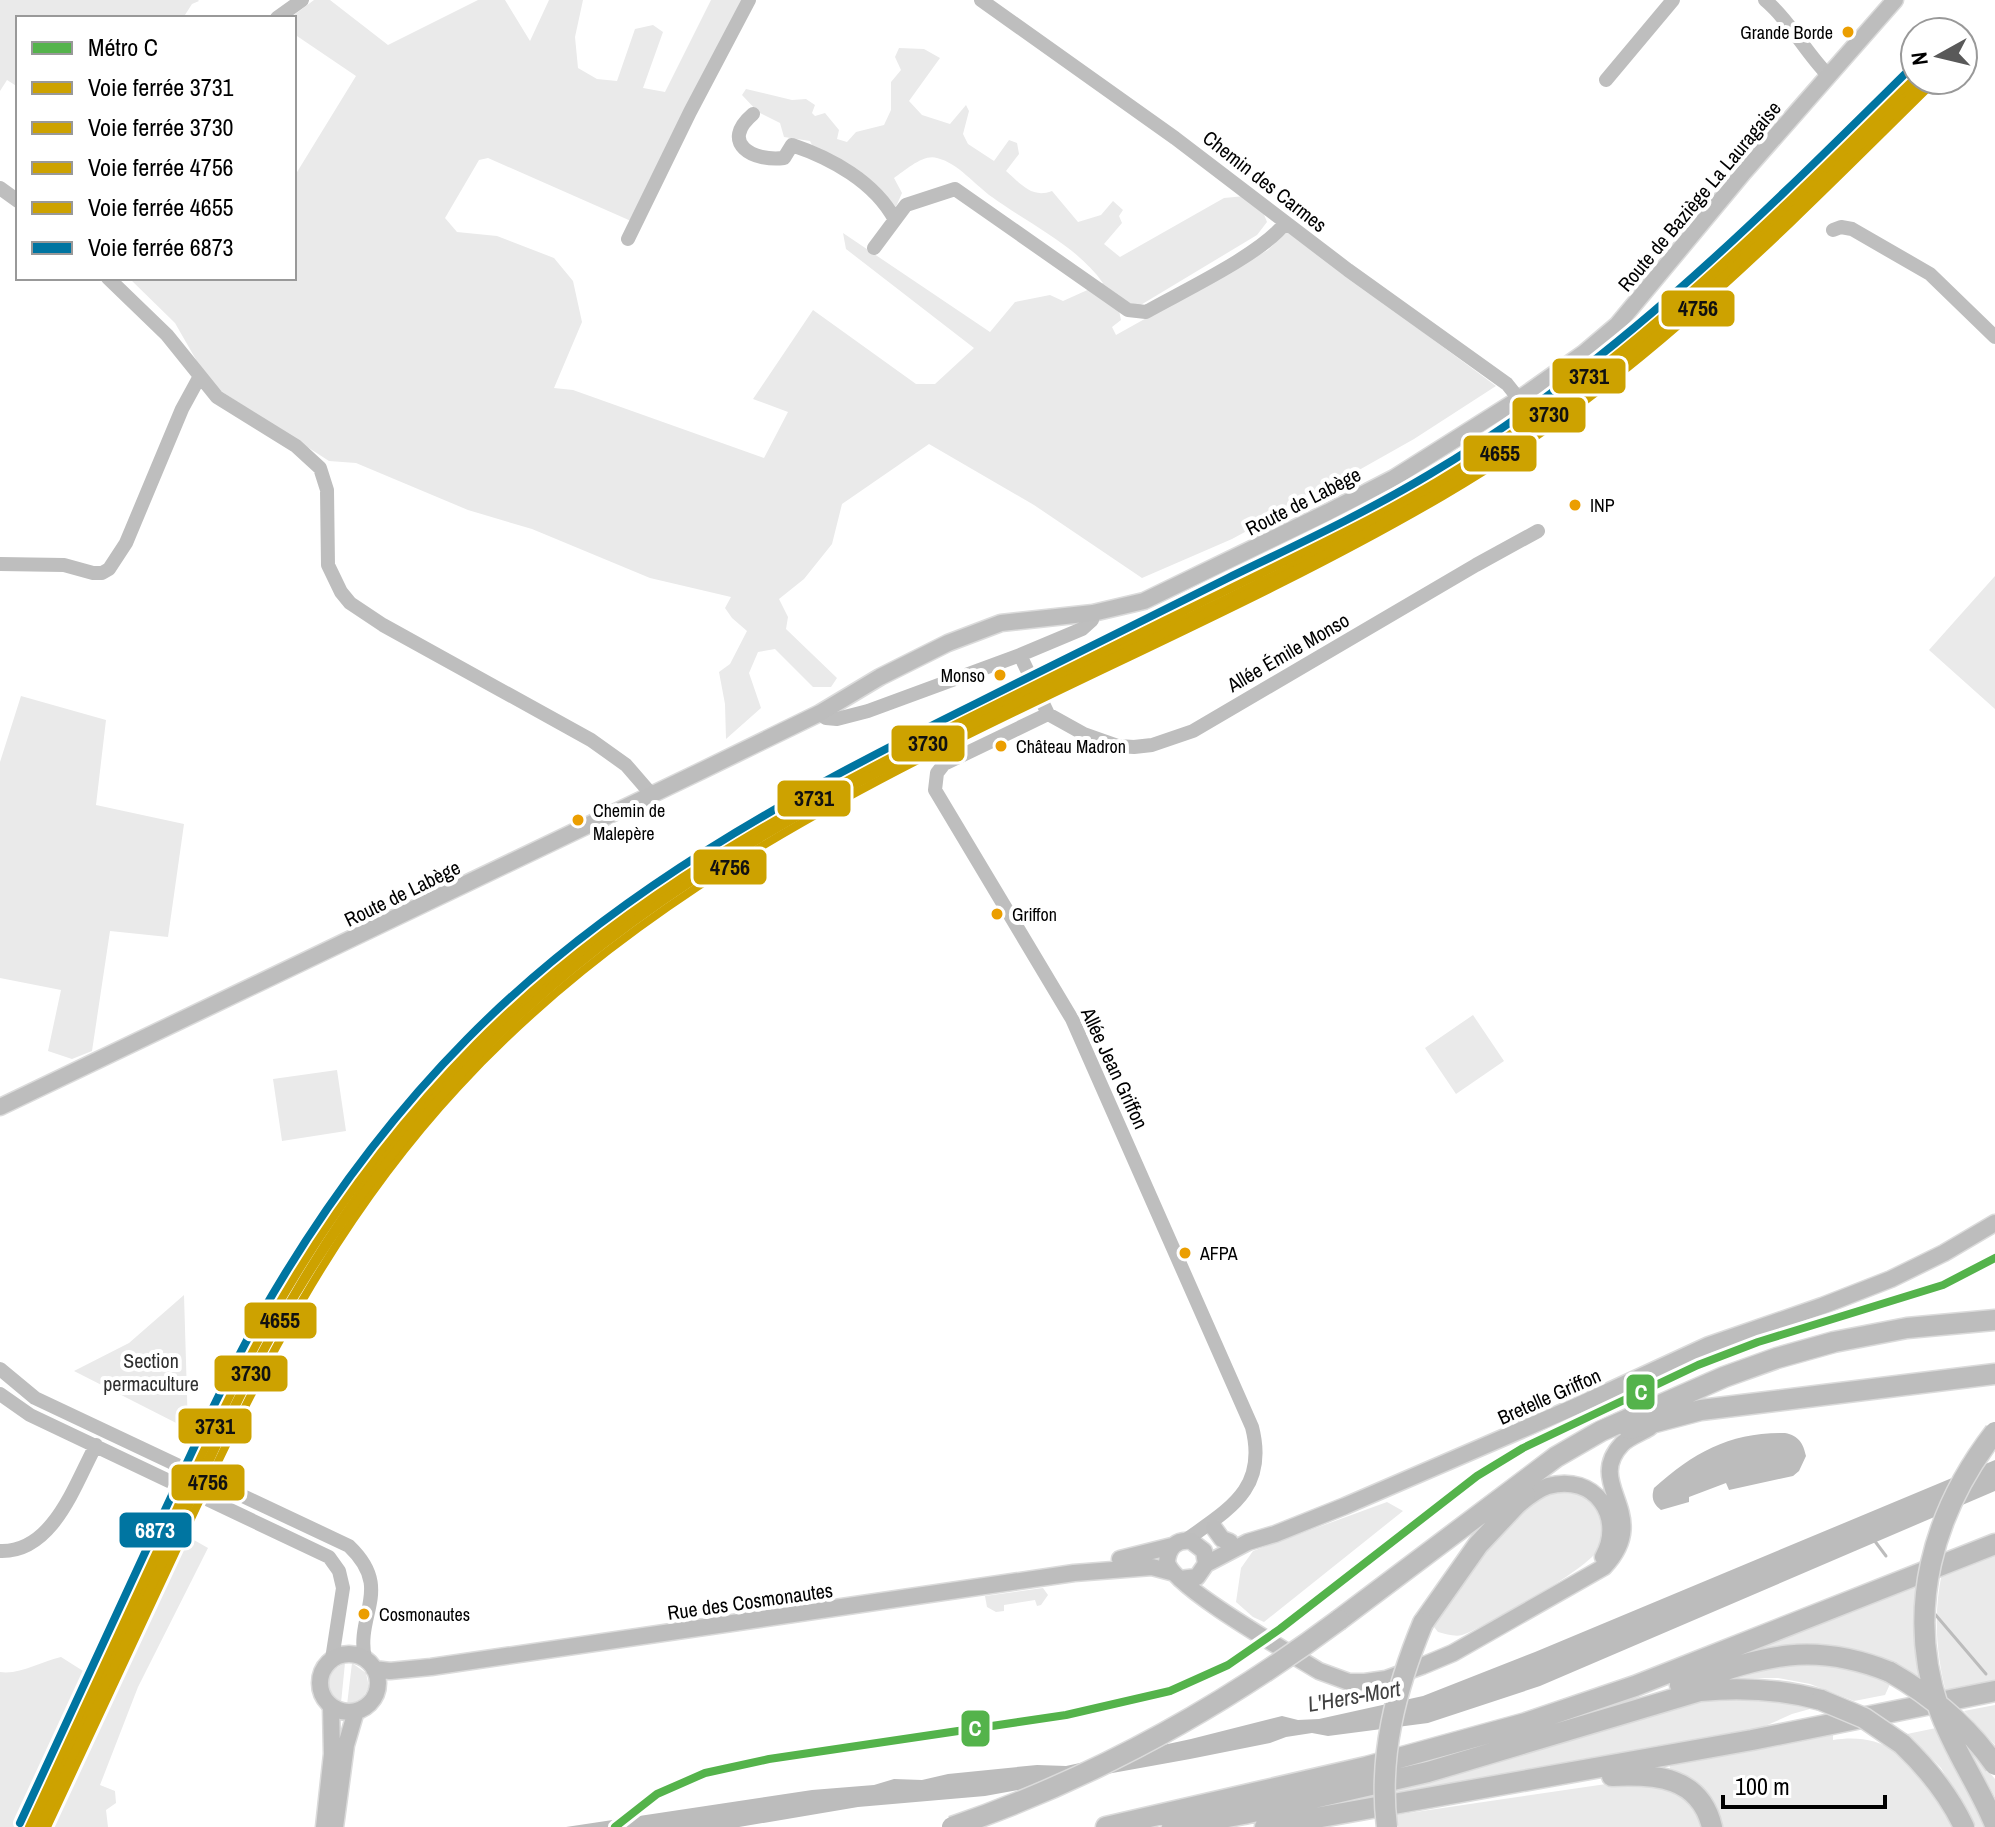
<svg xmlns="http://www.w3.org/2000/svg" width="1995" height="1827" viewBox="0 0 1995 1827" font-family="'Archivo Narrow',sans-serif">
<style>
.green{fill:#eaeaea}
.water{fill:#bcbcbc}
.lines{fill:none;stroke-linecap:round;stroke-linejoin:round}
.stream{stroke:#bcbcbc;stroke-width:3}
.major-casing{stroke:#dbdbdb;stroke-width:19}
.highway-casing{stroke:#dbdbdb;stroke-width:23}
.minor{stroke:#bebebe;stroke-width:14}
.major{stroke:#bdbdbd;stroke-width:16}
.highway{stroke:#bdbdbd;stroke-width:20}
.highway-bridge-casing{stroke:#dbdbdb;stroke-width:23;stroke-linecap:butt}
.highway-bridge{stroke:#bdbdbd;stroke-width:20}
.rail-1-casing{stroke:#fff;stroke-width:14}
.rail-2-casing{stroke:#fff;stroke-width:14}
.rail-3-casing{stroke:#fff;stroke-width:14}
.rail-4-casing{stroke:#fff;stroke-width:14}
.rail-5-casing{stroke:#fff;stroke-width:14}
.rail-1{stroke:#cda200;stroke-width:8}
.rail-2{stroke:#cda200;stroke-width:8}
.rail-3{stroke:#cda200;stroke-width:8}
.rail-4{stroke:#cda200;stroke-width:8}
.rail-5{stroke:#0075a1;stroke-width:8}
.metro-1-casing{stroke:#fff;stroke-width:14}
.metro-1{stroke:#54b34b;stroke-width:8}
.bus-dot{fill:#eb9e00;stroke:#fff;stroke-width:3}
.labels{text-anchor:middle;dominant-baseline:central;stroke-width:8;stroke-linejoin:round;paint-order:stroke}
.bus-label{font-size:18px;fill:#000;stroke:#fff;text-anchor:start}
.street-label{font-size:20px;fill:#000;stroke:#fff}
.park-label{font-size:20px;fill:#303030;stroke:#fff}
.water-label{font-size:22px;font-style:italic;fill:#414141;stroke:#fff}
.line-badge{stroke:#fff;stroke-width:3}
.badge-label{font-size:22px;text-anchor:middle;font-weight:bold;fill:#fff}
.pale-badge-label{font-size:22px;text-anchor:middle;font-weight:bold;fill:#111}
</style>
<rect width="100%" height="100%" fill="#fff"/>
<path class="green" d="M0,0H198L199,1L192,4L183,18H18V87L7,80L0,91Z
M314,0H330L388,45L478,0H505L530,41L549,0H583L575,37L578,68L597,79L617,81L635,29L653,25L663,32L643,88L665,92L711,0H744L631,221L488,158L479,160L445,218L457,232L497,236L554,258L573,281L582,322L554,388L573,390L764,458L788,412L753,399L813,310L916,384H935L974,348L846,249L843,233L990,332L1015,302L1050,295L1063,301L1103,283C1076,245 1029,224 992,197C975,185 958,163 937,158C923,154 906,170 894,178L902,193L895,209L818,157L810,141L784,137L780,123L758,112L742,95L746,89L792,100L806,99L815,105L812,113L815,116L825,113L839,130L837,139L847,142L856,132L884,125L891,110V82L901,70L895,57L899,48L924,49L940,58L909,101L922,115L950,124L966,105L969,111L963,134L968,144L994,161L1009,140L1017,143L1019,154L1006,171C1021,184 1032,199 1052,191L1078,222L1101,215L1113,201L1123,210L1119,216L1122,223L1104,244L1120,257L1224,198L1245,196L1263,212L1267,222L1257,235L1139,306L1124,301L1118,306L1121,320L1112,327L1116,335L1268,250L1286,231L1496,386L1414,439L1359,470L1232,539L1142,578L1034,505L929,444L842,504L832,544L804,579L779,599L788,617L786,629L837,678L831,687H813L775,649L758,652L749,673L761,708L726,739L725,704L719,672L730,664L747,631L732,618L725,608L731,597L650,578L532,529L468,510L356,463L329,461L210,384L175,323L129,278H294V177L356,76L294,34V18H290Z
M1995,576V709L1929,650Z
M21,696L106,720L96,805L184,824L168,937L110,931L92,1051L72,1059L48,1051L61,990L0,978V762Z
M1473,1015L1504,1061L1456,1094L1425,1048Z
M337,1070L346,1131L282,1141L273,1079Z
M184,1295L188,1429L74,1371L129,1343Z
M1555,1493C1573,1493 1589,1493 1598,1509C1605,1522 1606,1537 1598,1550C1586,1570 1486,1627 1462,1635C1455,1637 1446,1634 1438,1632L1434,1627L1433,1618L1470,1569L1521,1514L1538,1499Z
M1387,1502L1403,1511L1264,1622L1253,1617L1236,1602L1241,1568L1253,1551Z
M180,1532L208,1548L138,1687L100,1785L115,1791L116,1803L106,1810L108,1827H42Z
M1995,1551V1685L1947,1696C1936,1655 1933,1614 1942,1573Z
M1919,1583L1915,1626L1921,1678C1867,1647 1813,1635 1752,1652L1750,1648Z
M1043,1588L1048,1595L1041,1605L1037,1606L1035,1600L1004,1605V1611L996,1612L987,1607L985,1596Z
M61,1657L91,1676L22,1827H0V1672C20,1675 42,1661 61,1657Z
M1834,1660L1883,1679L1890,1684L1885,1695L1854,1701L1810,1684L1778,1678H1725L1760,1665Z
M345,1663L341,1703L332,1697L327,1683L333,1670Z
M352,1663L366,1673L369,1687L362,1699L347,1705Z
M1715,1698H1767L1817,1707L1792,1714L1763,1727L1394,1796V1790L1484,1766L1658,1711Z
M1995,1705V1745L1964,1711Z
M1936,1728L1987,1827H1976L1941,1768L1907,1734Z
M1833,1735V1740C1899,1729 1925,1778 1955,1827H1719L1670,1771V1765Z
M1965,1742L1995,1779V1797Z
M1613,1783C1655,1784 1684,1783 1702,1827H1396L1395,1815Z"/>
<path class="water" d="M1785,1433C1799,1436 1803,1443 1806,1456L1799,1471L1793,1476L1729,1490L1726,1483L1689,1497V1502L1661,1510C1653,1504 1651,1498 1654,1488C1694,1452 1731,1432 1785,1433Z
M1995,1460V1491L1540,1686L1428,1723L1328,1736L1312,1733L1286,1737L1270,1743L1190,1759L985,1796L858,1807L739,1827H566L812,1790L874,1785L894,1779L922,1780L948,1774L1037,1765L1066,1766L1191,1739L1282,1716L1298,1720L1319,1719L1423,1696L1535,1652Z"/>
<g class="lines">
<path class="stream" d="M1874,1540L1886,1556
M1934,1613L1986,1674"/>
<defs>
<path id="major" d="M0,1107L701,771L820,713L880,677L948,643L1001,623L1093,613L1144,601L1328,512L1394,478L1519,399L1584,353L1617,325L1744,172L1895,0
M1517,1506C1527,1498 1536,1490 1548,1486C1595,1473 1625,1517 1603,1557
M1214,1528L1222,1539L1230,1542
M1120,1559L1172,1546
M1206,1564L1248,1542L1275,1534L1345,1506L1579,1405L1709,1345L1822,1306L1891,1279L1944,1253L1995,1223
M1180,1579L1197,1577L1206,1564L1204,1551L1191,1541C1177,1539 1168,1547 1167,1562C1173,1587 1290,1653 1319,1671L1349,1682H1365L1386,1679L1422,1666L1453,1653L1604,1567C1654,1514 1583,1485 1622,1444C1629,1437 1641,1433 1649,1428
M320 1683a29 29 0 1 1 58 0a29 29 0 1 1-58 0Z
M374,1669L390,1671L431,1667L1074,1573L1152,1567L1171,1572
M324,1827L332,1754L331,1706
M335,1827L346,1745L356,1711"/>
<path id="highway" d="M1629,1429L1701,1410L1995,1374
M1339,1620L1556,1457L1601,1431L1724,1377L1777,1358L1834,1342L1907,1328L1995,1320
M1423,1623L1478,1545L1525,1495
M1680,1685C1760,1658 1808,1639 1890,1672
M1902,1744C1928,1769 1949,1795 1964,1827
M1612,1776C1655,1774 1700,1776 1712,1827
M1106,1827L1366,1767L1526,1723L1635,1686L1995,1544
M1172,1827L1244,1814L1428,1772L1700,1691C1741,1687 1780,1689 1821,1700
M1265,1827L1752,1740L1995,1691"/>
</defs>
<use href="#major" class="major-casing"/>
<use href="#highway" class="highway-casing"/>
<path class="minor" d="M981,0L1175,138L1348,270L1507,384L1519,399
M1765,0C1790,21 1805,52 1828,75
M277,18L302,0
M1606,80L1673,0
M753,114C719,143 753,162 784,158L792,145C831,158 875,182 895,220
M0,188L18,201
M1833,230L1841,227L1852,229L1930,274L1995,337
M628,239L690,112L749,0
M874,248L906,205L955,189L1128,310L1146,312C1183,291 1262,254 1285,223
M108,278L167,335L217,397L296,446L320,468L327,490L328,565L341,592L350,603L383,625L591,740L626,765L652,795
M0,564L64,565L93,573H102L109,569L126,543L182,409L200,376
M1020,655L1048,714L1084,734L1118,746L1134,747L1152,745L1193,731L1476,565L1538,531
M820,713L826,718L837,719L868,711L1020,655L1082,629L1092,620L1093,613
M1048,714L944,764L937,773L935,790L1072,1019L1252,1427C1268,1489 1229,1509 1186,1540
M0,1369L35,1398L349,1546C394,1589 355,1614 365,1659
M0,1394L30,1415L329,1557L339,1571L343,1588L332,1659
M0,1551C53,1553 75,1484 96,1445"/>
<use href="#major" class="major"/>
<use href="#highway" class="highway"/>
<defs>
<path id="highway-bridge" d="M1995,1432C1933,1512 1905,1610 1939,1709C1953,1750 1979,1785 1995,1825
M1890,1672C1932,1696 1967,1725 1995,1765
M1821,1700L1864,1718L1902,1744
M952,1827C1092,1779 1221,1708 1339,1620
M1387,1827C1378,1756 1396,1688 1423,1623"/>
</defs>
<use href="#highway-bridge" class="highway-bridge-casing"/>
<use href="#highway-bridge" class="highway-bridge"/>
<defs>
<path id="rail-1" d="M29,1827C72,1734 115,1642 158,1549C194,1472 228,1395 269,1321C325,1221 395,1126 476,1044C619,900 793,805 974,715C1057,674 1141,632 1225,591C1296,556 1369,522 1438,481C1618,373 1766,225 1915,78"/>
<path id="rail-2" d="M36,1827C81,1730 126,1634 171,1537C255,1357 333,1199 474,1055C739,785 1113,675 1434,490C1624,380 1767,233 1922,80"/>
<path id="rail-3" d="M47,1827C92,1731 137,1634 182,1538C259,1373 332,1223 458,1087C723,799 1113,689 1443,496C1632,386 1775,239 1929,87"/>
<path id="rail-4" d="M40,1827C81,1739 122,1650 163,1562C200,1482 236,1400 279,1323C334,1227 401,1137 477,1057C737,787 1118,679 1435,494C1620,387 1771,234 1922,85"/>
<path id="rail-5" d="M20,1823C63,1730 106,1637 149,1544C185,1468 219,1390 260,1316C317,1216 386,1121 467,1039C613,891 793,794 977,703C1061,661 1144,620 1228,578C1296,545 1365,513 1430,474C1611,367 1759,218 1908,71"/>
</defs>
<use href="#rail-1" class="rail-1-casing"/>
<use href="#rail-2" class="rail-2-casing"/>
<use href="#rail-3" class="rail-3-casing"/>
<use href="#rail-4" class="rail-4-casing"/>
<use href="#rail-5" class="rail-5-casing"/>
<use href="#rail-1" class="rail-1"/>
<use href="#rail-2" class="rail-2"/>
<use href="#rail-3" class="rail-3"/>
<use href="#rail-4" class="rail-4"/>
<use href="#rail-5" class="rail-5"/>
<defs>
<path id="metro-1" d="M615,1827L657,1794L705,1773L769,1759L1066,1715L1170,1691L1228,1665L1280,1629L1477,1476L1523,1448L1698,1365L1758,1342L1943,1285L1995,1258"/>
</defs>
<use href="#metro-1" class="metro-1-casing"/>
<use href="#metro-1" class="metro-1"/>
</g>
<g class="bus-dot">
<circle cx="1848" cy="32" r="7"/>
<circle cx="1575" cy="505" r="7"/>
<circle cx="1000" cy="675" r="7"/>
<circle cx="1001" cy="746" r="7"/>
<circle cx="578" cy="820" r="7"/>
<circle cx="997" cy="914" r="7"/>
<circle cx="1185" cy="1253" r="7"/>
<circle cx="364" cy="1614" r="7"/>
</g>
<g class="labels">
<g class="bus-label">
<text x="1833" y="32" text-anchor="end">Grande Borde</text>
<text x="1590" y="505">INP</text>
<text x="985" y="675" text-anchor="end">Monso</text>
<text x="1016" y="746">Château Madron</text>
<text x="593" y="810">Chemin de<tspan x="593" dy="23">Malepère</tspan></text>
<text x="1012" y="914">Griffon</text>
<text x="1200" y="1253">AFPA</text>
<text x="379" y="1614">Cosmonautes</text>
</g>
<g class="street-label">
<text transform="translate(1265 181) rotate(38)">Chemin des Carmes</text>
<text transform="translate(1699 196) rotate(-50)">Route de Baziège La Lauragaise</text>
<text transform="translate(1303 501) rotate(-27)">Route de Labège</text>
<text transform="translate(1288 652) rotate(-30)">Allée Émile Monso</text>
<text transform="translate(402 893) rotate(-26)">Route de Labège</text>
<text transform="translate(1115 1068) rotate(65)">Allée Jean Griffon</text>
<text transform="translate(1549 1396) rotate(-24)">Bretelle Griffon</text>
<text transform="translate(750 1601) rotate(-8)">Rue des Cosmonautes</text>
</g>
<g class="park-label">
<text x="151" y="1360">Section<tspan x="151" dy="23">permaculture</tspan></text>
</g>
<g class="water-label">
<text transform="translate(1354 1696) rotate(-10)">L'Hers-Mort</text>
</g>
</g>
<g class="line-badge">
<rect x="1660" y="289" width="76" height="39" rx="8" fill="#cda200"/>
<rect x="1551" y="357" width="76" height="38" rx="8" fill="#cda200"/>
<rect x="1511" y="396" width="76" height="38" rx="8" fill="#cda200"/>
<rect x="1462" y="434" width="76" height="39" rx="8" fill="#cda200"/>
<rect x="890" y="724" width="76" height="39" rx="8" fill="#cda200"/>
<rect x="776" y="779" width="76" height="39" rx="8" fill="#cda200"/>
<rect x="692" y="848" width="76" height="38" rx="8" fill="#cda200"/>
<rect x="243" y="1301" width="75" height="39" rx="8" fill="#cda200"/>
<rect x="213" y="1354" width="76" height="39" rx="8" fill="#cda200"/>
<rect x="1625" y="1373" width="31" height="38" rx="8" fill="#54b34b"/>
<rect x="177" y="1407" width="76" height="38" rx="8" fill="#cda200"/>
<rect x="170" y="1463" width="76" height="39" rx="8" fill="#cda200"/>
<rect x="118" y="1511" width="75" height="38" rx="8" fill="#0075a1"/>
<rect x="960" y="1709" width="31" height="39" rx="8" fill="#54b34b"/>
</g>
<g class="badge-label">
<text x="1641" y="1400">C</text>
<text x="155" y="1538">6873</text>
<text x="975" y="1736">C</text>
</g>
<g class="pale-badge-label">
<text x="1698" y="316">4756</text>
<text x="1589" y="384">3731</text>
<text x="1549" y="422">3730</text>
<text x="1500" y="461">4655</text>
<text x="928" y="751">3730</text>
<text x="814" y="806">3731</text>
<text x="730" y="875">4756</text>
<text x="280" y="1328">4655</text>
<text x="251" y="1381">3730</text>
<text x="215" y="1434">3731</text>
<text x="208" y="1490">4756</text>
</g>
<rect x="16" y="16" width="280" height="264" fill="#ffffff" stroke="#999999" stroke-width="2"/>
<rect x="32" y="42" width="40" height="12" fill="#54b34b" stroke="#999999" stroke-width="2"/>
<text x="88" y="56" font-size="24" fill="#000000">Métro C</text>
<rect x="32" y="82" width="40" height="12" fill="#cda200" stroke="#999999" stroke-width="2"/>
<text x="88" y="96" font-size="24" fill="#000000">Voie ferrée 3731</text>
<rect x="32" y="122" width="40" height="12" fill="#cda200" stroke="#999999" stroke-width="2"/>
<text x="88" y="136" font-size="24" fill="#000000">Voie ferrée 3730</text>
<rect x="32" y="162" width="40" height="12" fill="#cda200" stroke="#999999" stroke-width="2"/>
<text x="88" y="176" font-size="24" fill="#000000">Voie ferrée 4756</text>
<rect x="32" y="202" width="40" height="12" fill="#cda200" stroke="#999999" stroke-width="2"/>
<text x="88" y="216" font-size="24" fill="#000000">Voie ferrée 4655</text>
<rect x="32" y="242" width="40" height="12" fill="#0075a1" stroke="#999999" stroke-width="2"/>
<text x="88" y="256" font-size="24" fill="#000000">Voie ferrée 6873</text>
<g transform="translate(1939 56) rotate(262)"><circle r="38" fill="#ffffff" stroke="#999999" stroke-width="2"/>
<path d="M0-6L14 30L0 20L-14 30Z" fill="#595959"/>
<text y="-12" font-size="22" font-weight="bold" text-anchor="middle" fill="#000000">N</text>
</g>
<path d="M1723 1795v12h162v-12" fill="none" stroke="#000000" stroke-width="4"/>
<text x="1735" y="1795" font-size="24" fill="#000000" stroke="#ffffff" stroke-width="6" paint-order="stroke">100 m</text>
</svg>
